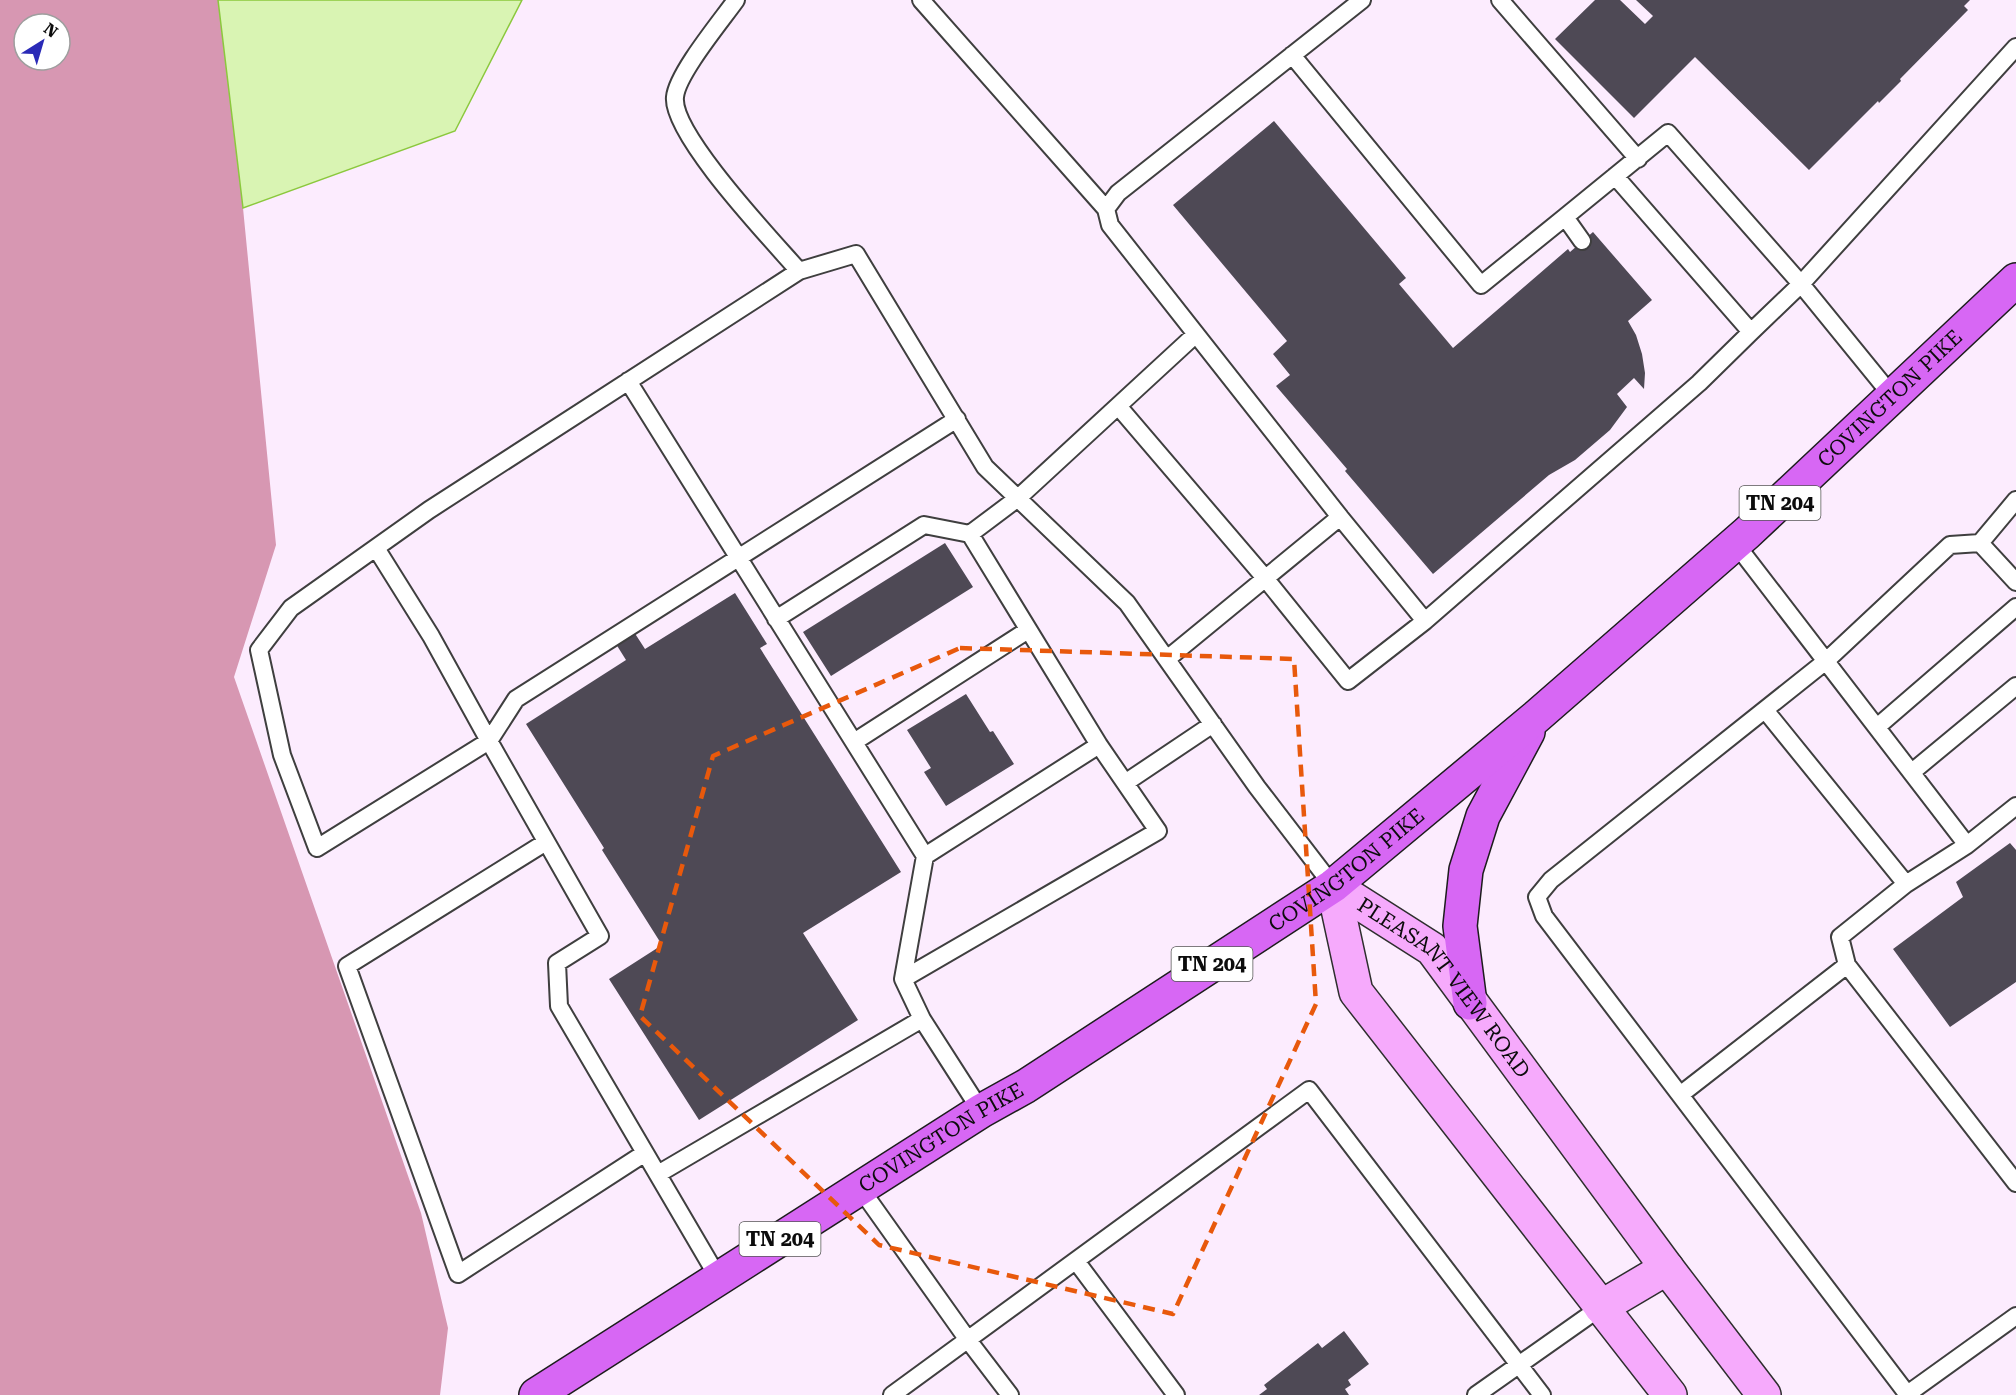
<svg xmlns="http://www.w3.org/2000/svg" width="2016" height="1395" viewBox="0 0 2016 1395" font-family="'Roboto Serif',serif">
<style>
.forest{fill:#d797b2;fill-rule:evenodd}
.water{fill:#d9f4b3;stroke:#8bc83d;stroke-width:1.5}
.building{fill:#4e4955}
.lines{fill:none;stroke-linecap:round;stroke-linejoin:round}
.lane-casing{stroke:#3f3f3f;stroke-width:20}
.secondary-casing{stroke:#2e2e2e;stroke-width:36}
.primary-casing{stroke:#1d1d1d;stroke-width:36}
.lane{stroke:#fff;stroke-width:16}
.secondary{stroke:#f6aafc;stroke-width:33}
.primary{stroke:#d767f4;stroke-width:33}
.marked{fill:none;stroke:#e8590c;stroke-width:4.5;stroke-dasharray:12 8;stroke-linejoin:round}
.labels{text-anchor:middle;dominant-baseline:central;stroke-width:6;stroke-linejoin:round;paint-order:stroke}
.shield{fill:#fff;stroke:#555;stroke-width:1.5}
.shield-label{font-size:20px;font-weight:bold;fill:#0c0c0c}
.street-label{font-size:21px;fill:#0c0c0c;stroke:#fff}
</style>
<rect width="100%" height="100%" fill="#fcecfe"/>
<path class="forest" d="M0,0H218L243,208L276,545L234,677L421,1213L448,1328L440,1395H0ZM24,24H60V60H24Z"/>
<path class="water" d="M218,0H522L455,131L243,208Z"/>
<path class="building" d="M1595,0H1620L1645,24L1653,16L1636,0H1970L1964,6L1968,10L1900,79L1901,81L1879,103L1878,101L1809,170L1695,57L1634,118L1555,39Z
M1274,121L1406,278L1399,284L1453,348L1568,249L1570,252L1593,232L1652,300L1628,321L1636,335L1642,354L1645,373L1644,389L1634,378L1617,394L1627,407L1610,430L1575,460L1549,475L1433,574L1345,471L1347,469L1276,386L1290,375L1273,354L1287,341L1173,205Z
M945,543L973,587L831,676L803,632Z
M735,593L767,644L760,648L901,872L803,933L858,1020L699,1120L609,979L662,945L602,850L604,848L526,724L626,660L616,644L634,632L645,649Z
M966,694L990,732L993,731L1014,764L946,806L924,772L931,768L907,730Z
M2010,843L2016,850V982L1950,1027L1893,949L1963,897L1956,882Z
M1344,1331L1369,1364L1348,1380L1351,1385L1345,1389L1349,1395H1259L1267,1389L1264,1385L1318,1343L1322,1348Z"/>
<g class="lines">
<defs>
<path id="lane" d="M736,0C721,21 677,74 675,97C671,134 772,240 799,271
M921,0L1106,209
M1500,0L1638,159
M1292,55L1481,285L1565,217
M1615,176L1751,332
M1582,241L1565,217L1668,133L1801,284L1893,397
M628,381L925,856L903,979
M1118,406L1265,578L1348,681L1425,621
M2016,500L1980,543L2016,582
M1340,517L1110,225L1106,209L1118,193L1362,0
M1735,543L1967,845
M376,548L431,636L489,741L516,699L957,419
M776,619L924,525L970,534
M1167,659L1340,517L1425,621L1699,383L1751,332L1801,284L2016,47
M1765,710L1906,884
M1877,727L2016,607
M854,742L1028,630
M1912,772L2016,686
M1125,783L1213,724
M2016,806L1967,845L1906,884L1840,937L1847,965L2016,1183
M546,842L347,966L458,1274L645,1153
M925,856L1099,745
M922,1019L903,979L1158,831L1099,745L970,534L1018,498L1196,334
M1680,1095L1847,965
M658,1174L922,1019L981,1111
M860,1188L968,1340L1010,1395
M1076,1261L1176,1395
M719,1279L559,1006L557,963L600,936L489,741L317,848L282,755L259,650L291,608L429,510L799,271L856,254L985,467L1127,603L1257,787L1333,886
M892,1395L1309,1090L1542,1395
M1476,1395L1601,1307
M1906,1395L2016,1316
M1908,1395L1544,916L1537,897L1551,880L1826,661L1950,545L1980,543"/>
<g id="secondary">
<path id="s1" d="M1333,886L1432,949L1667,1268L1764,1395"/>
<path d="M1333,886L1356,992L1670,1395"/>
<path d="M1601,1307L1667,1268"/>
</g>
<g id="primary">
<path d="M1470,1003L1460,926L1466,870L1483,816L1528,732"/>
<path id="s2" d="M536,1395L981,1111L1026,1086L1333,886L1536,717L1747,533L2016,280"/>
</g>
</defs>
<use href="#lane" class="lane-casing"/>
<use href="#secondary" class="secondary-casing"/>
<use href="#primary" class="primary-casing"/>
<use href="#lane" class="lane"/>
<use href="#secondary" class="secondary"/>
<use href="#primary" class="primary"/>
</g>
<path class="marked" d="M960,648L1294,659L1316,1004L1173,1314L879,1245L640,1016L713,756Z"/>
<g class="labels">
<g class="shield">
<rect x="1739.5" y="486" width="81" height="34" rx="4.5"/>
<rect x="1171.5" y="947" width="81" height="34" rx="4.5"/>
<rect x="739.5" y="1222" width="81" height="34" rx="4.5"/>
</g>
<g class="shield-label">
<text x="1780" y="503">TN 204</text>
<text x="1212" y="964">TN 204</text>
<text x="780" y="1239">TN 204</text>
</g>
<g class="street-label">
<text stroke="none"><textPath href="#s2" startOffset="1686">COVINGTON PIKE</textPath></text>
<text stroke="none"><textPath href="#s2" startOffset="966">COVINGTON PIKE</textPath></text>
<text stroke="none"><textPath href="#s1" startOffset="153">PLEASANT VIEW ROAD</textPath></text>
<text stroke="none"><textPath href="#s2" startOffset="480">COVINGTON PIKE</textPath></text>
</g>
</g>
<g transform="translate(42 42) rotate(37)"><circle r="28" fill="#ffffff" stroke="#9e9e9e" stroke-width="1.5"/>
<path d="M0-4.5L10 22L0 15L-10 22Z" fill="#2a2ab7"/>
<text y="-9" font-size="16" font-weight="bold" text-anchor="middle" fill="#0c0c0c">N</text>
</g>
</svg>
